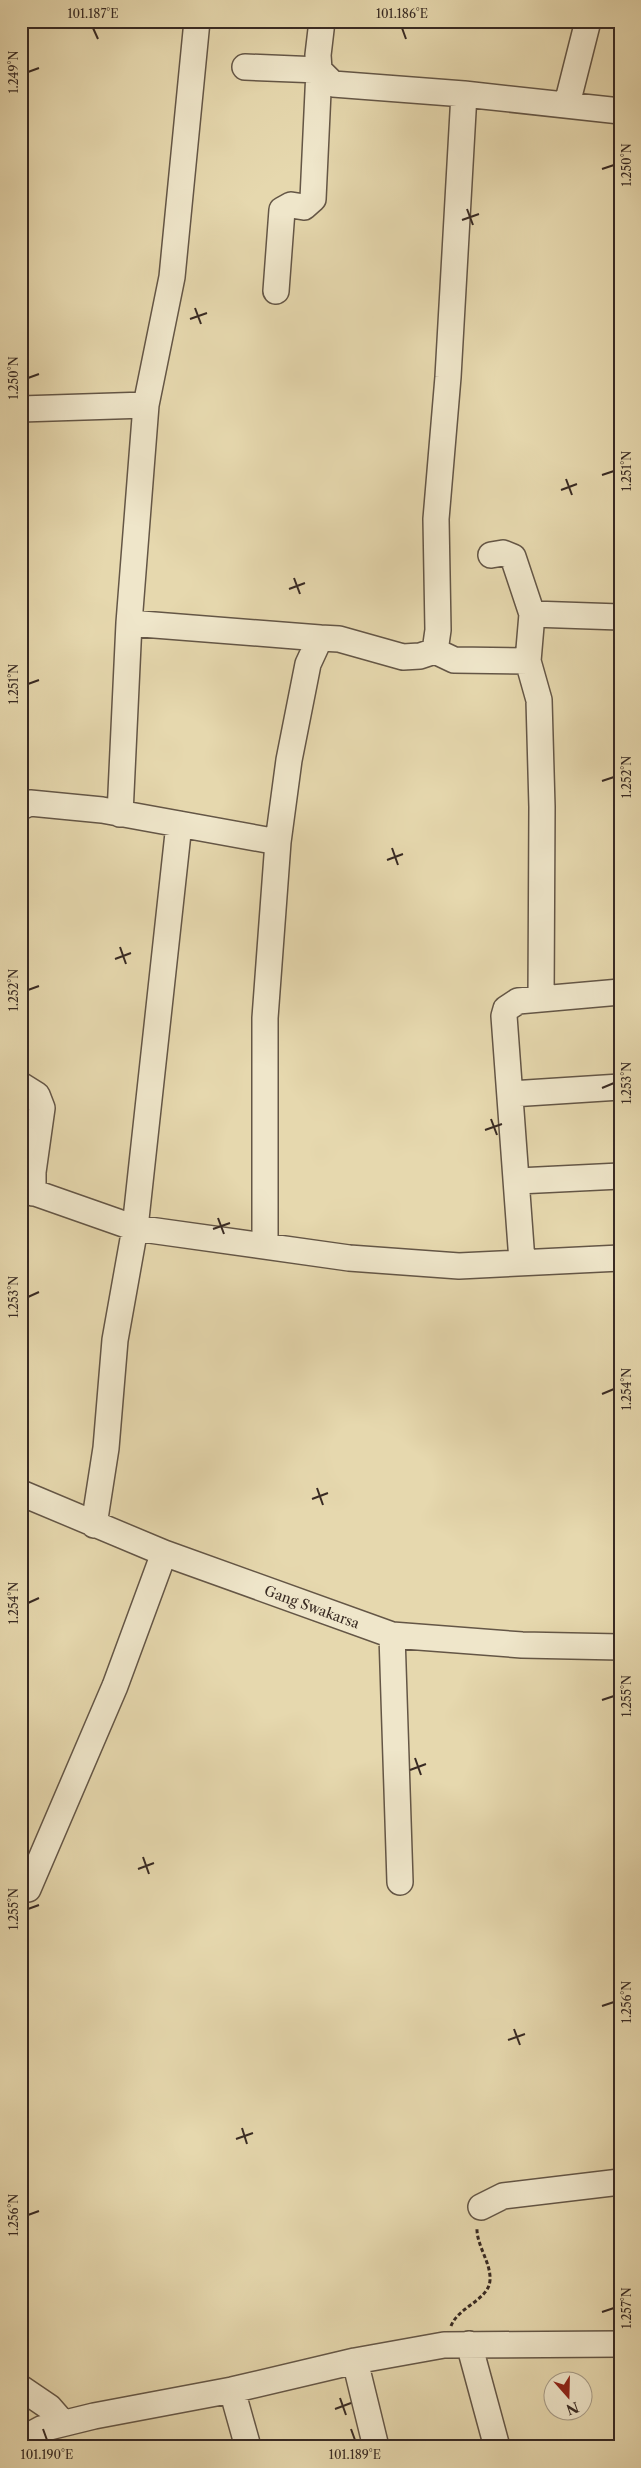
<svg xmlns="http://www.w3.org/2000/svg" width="641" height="2468" viewBox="0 0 641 2468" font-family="'Libre Caslon Text',serif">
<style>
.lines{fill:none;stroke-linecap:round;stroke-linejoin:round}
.minor-casing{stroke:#645646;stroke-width:28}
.path{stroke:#382a23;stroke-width:3;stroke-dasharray:4 2.5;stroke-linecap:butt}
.minor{stroke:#efe6ca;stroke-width:25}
.ticks{fill:none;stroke:#382a23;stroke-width:2}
.labels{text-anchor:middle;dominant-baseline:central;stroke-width:4.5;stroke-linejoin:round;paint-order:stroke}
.street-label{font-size:14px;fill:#382a23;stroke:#efe6ca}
.neatline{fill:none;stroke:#382a23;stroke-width:2}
.ticks-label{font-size:12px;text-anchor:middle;fill:#382a23}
</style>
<rect width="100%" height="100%" fill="#e6d8ae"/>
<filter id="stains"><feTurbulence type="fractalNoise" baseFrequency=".004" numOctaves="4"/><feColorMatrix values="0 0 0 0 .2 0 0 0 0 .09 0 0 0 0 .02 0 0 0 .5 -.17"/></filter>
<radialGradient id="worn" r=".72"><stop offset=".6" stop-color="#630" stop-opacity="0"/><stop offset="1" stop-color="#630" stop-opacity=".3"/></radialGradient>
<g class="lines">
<defs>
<path id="minor" d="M322,21L318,55L319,70L333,84L464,94L620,111
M245,67L319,70L313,199L304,207L291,205L282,210L276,291
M464,94L448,377L436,519L438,630L435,651L454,660L528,661L539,700L542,807L541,999
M567,104L588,21
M21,409L146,405
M491,555L503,553L513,557L532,614
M129,623L320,638
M528,661L532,614L620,617
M21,807L30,803L102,810L278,842
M120,814L129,623L146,405L172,277L197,21
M21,1085L37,1095L42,1108L33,1172V1193
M511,1094L620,1087
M518,1181L620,1176
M21,1188L135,1228L349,1258L459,1266L620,1258
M265,1245V1018L278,842L289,760L308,664L320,638L339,639L403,657L420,656L435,651
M522,1261L504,1016L506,1009L518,1001L620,992
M21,1493L164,1553L392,1635L522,1645L620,1647
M94,1525L106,1448L115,1340L135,1228L179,824
M392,1635L400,1882
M28,1889L115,1686L164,1553
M481,2207L503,2196L620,2182
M469,2344L497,2447
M355,2361L376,2447
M21,2388L49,2407L63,2423
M232,2390L248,2447
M26,2437L41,2429L94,2416L232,2390L355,2361L444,2345L620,2344"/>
</defs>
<use href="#minor" class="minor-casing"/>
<path class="path" d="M451,2326C458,2307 489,2300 490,2280C491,2262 476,2245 477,2227"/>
<use href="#minor" class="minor"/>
</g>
<path class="ticks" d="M93,28L98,39M402,28L406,39M28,72L39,68M602,169L614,165M467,209L473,225M462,220L479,214M195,308L201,324M190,319L207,313M28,378L39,374M602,475L614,471M566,479L572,495M561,490L577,484M294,578L300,594M289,589L305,583M28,684L39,680M602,781L614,777M392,848L398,865M387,860L403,854M120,947L126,964M115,959L131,953M28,990L39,986M602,1088L614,1083M491,1119L497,1135M485,1130L502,1124M218,1218L224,1234M213,1229L230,1223M28,1297L39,1292M602,1394L614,1389M317,1488L323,1505M312,1499L328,1493M28,1603L39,1598M602,1700L614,1696M415,1758L421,1775M410,1770L426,1764M143,1857L149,1874M138,1869L154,1863M28,1909L39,1905M602,2006L614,2002M514,2029L520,2045M508,2040L525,2034M242,2128L247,2144M236,2139L253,2133M28,2215L39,2211M602,2312L614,2308M340,2398L346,2415M335,2409L351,2403M43,2429L47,2440M351,2429L355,2440"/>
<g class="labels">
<g class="street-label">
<text transform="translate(312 1607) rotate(20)">Gang Swakarsa</text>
</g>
</g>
<rect width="641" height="2468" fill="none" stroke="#e6d8ae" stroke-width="55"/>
<g transform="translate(568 2396) rotate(160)"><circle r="24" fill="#efe6ca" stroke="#a69b87"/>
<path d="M0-4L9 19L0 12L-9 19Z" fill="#8f2418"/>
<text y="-8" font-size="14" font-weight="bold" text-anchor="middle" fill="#382a23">N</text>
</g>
<rect x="28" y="28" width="586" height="2412" class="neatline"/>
<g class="ticks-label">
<text x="93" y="18">101.187°E</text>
<text x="402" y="18">101.186°E</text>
<text transform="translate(14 72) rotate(-90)" y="4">1.249°N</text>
<text transform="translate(627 165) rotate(-90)" y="4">1.250°N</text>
<text transform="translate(14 378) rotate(-90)" y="4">1.250°N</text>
<text transform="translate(627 471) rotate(-90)" y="4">1.251°N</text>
<text transform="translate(14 684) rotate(-90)" y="4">1.251°N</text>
<text transform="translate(627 777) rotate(-90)" y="4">1.252°N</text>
<text transform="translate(14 990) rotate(-90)" y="4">1.252°N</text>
<text transform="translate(627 1083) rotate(-90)" y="4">1.253°N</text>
<text transform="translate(14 1297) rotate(-90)" y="4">1.253°N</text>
<text transform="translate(627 1389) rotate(-90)" y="4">1.254°N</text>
<text transform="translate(14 1603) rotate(-90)" y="4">1.254°N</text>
<text transform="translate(627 1696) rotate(-90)" y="4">1.255°N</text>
<text transform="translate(14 1909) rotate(-90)" y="4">1.255°N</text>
<text transform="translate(627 2002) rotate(-90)" y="4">1.256°N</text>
<text transform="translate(14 2215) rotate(-90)" y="4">1.256°N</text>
<text transform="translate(627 2308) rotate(-90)" y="4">1.257°N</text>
<text x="47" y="2459">101.190°E</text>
<text x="355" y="2459">101.189°E</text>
</g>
<rect width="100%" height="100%" filter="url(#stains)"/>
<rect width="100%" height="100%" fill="url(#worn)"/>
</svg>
